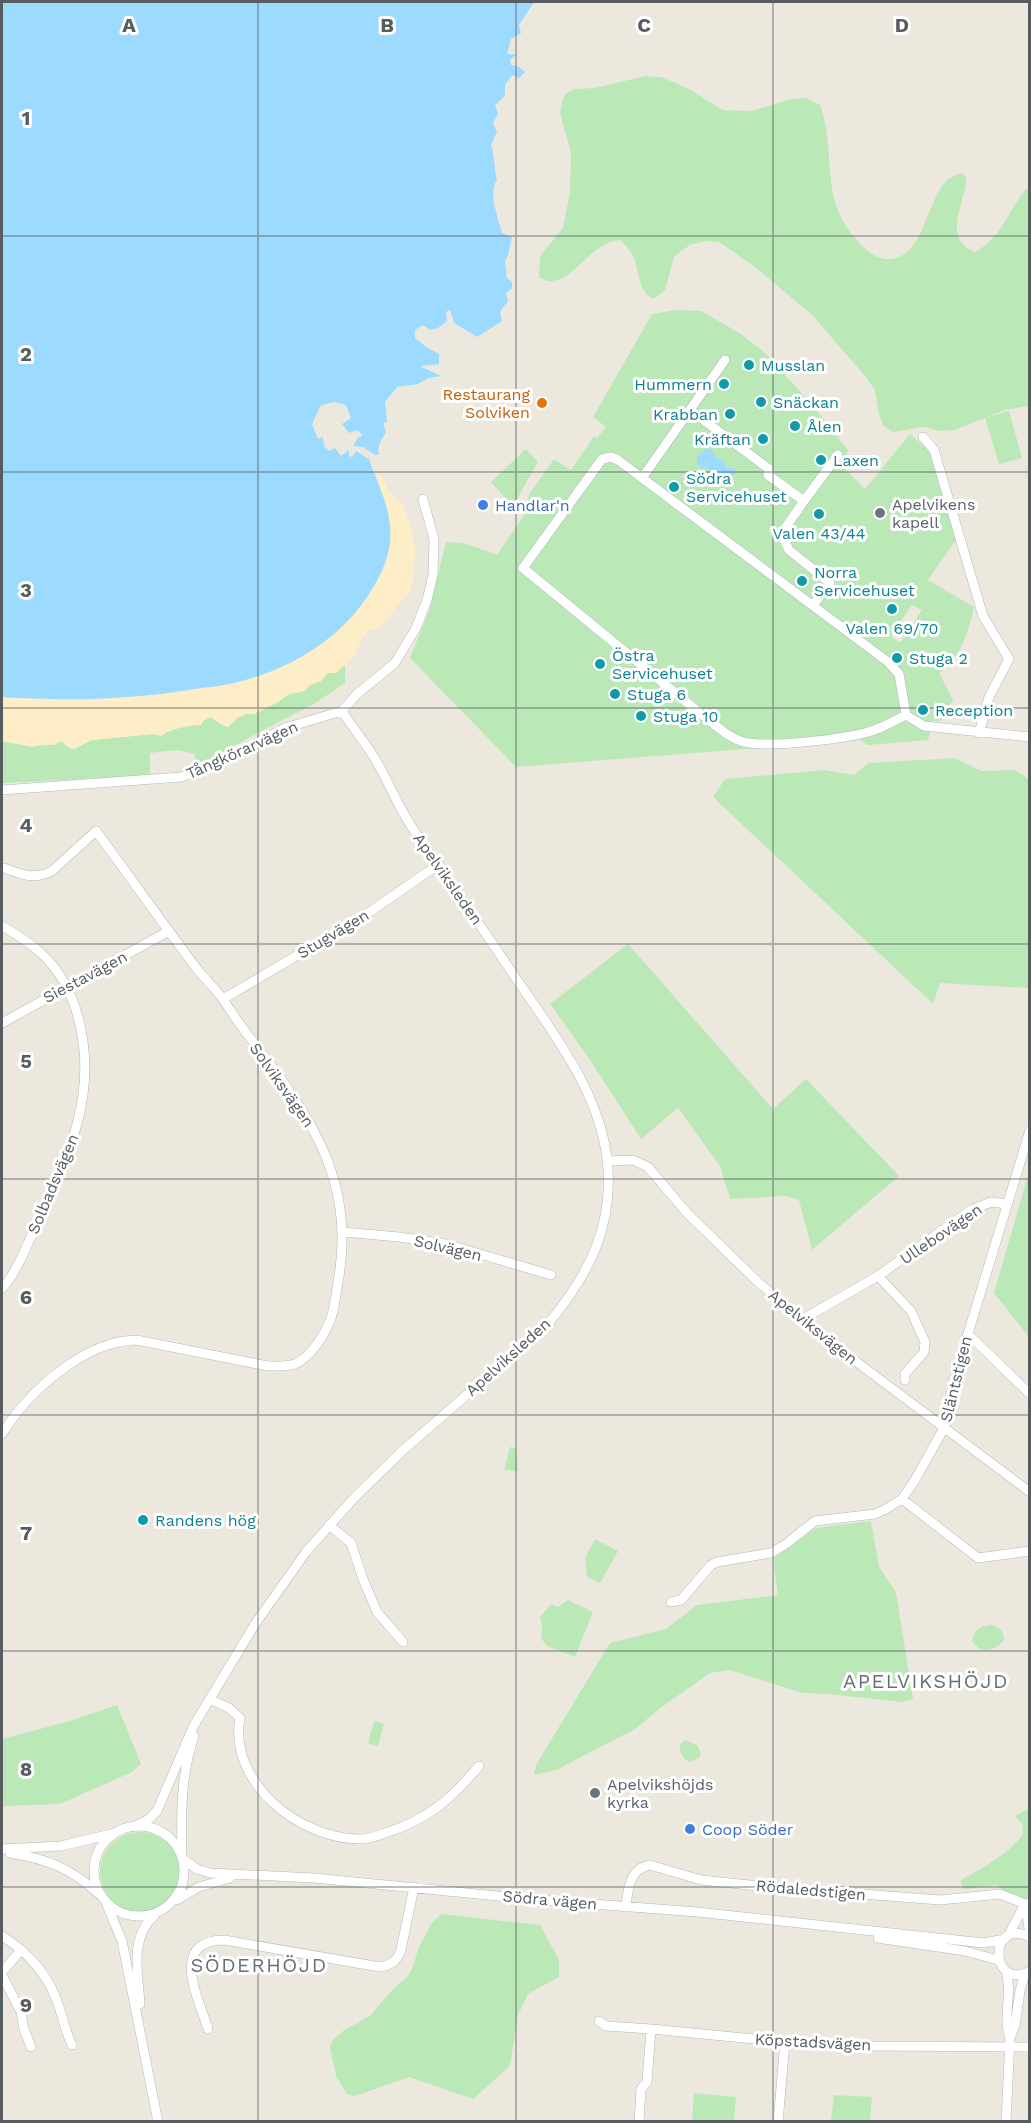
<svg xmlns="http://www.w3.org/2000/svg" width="1031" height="2123" viewBox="0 0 1031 2123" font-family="'Work Sans',sans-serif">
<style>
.green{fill:#bae8b7;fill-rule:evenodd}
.sand{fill:#feeec7}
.water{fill:#9cdaff}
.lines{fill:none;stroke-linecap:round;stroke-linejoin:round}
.minor-casing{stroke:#b4b8bd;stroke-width:10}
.minor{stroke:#fff;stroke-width:9}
.grid{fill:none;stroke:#575c61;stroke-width:1.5;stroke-opacity:0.55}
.culture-dot{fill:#0f9aa8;stroke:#fff;stroke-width:2}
.food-dot{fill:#e8710a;stroke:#fff;stroke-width:2}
.shop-dot{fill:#3f7fe0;stroke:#fff;stroke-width:2}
.worship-dot{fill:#6b7280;stroke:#fff;stroke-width:2}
.labels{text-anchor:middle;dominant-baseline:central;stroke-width:6;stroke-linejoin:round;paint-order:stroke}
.culture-label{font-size:16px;fill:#0d838f;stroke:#fff;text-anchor:start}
.food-label{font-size:16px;fill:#c56008;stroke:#fff;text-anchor:end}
.worship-label{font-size:16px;fill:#5b616d;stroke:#fff;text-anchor:start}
.shop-label{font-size:16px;fill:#366cbe;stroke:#fff;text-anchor:start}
.street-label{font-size:16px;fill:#575c61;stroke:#fff}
.quarter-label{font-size:20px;letter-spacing:1.5px;fill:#686e73;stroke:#fff}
.grid-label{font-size:20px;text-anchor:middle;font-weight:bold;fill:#575c61;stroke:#fff;stroke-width:6;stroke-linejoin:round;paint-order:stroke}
</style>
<rect width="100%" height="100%" fill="#ede8de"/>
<path class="green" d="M645,76L661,77L687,88L723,110L751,111L792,99L806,98L820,105C837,152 819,196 854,237C860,244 868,253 878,257C890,262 903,258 911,248C926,231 933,191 948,179C952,177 957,175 961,173L966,176C968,200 939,237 975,252C1003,238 1009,206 1029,186V406L1004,410L955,430L940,431L924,427L893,432L884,426L879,414L875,390L865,376L813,316L754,266L719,242L708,241L692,244L681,251L674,257L665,290L654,299C637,292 640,270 633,256C630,250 625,245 621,240C592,241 576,279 552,281C547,282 543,279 539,277L540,256L563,228L570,192L571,153L560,113L562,101L566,93L575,89L595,88Z
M677,310L701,311L741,334L764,352L815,408L848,450L844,468L865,489L910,434L931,453L956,540L928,580L974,607C970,628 959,662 939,673L953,700L941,721H933L928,740L868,745L860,740L516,767L410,658L429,611L446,542L464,543L497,555L523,517L529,494L554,459L571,470L594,436L597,438L606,427L593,417L652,314ZM912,605L922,610L900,643L891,636Z
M1009,411L1022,458L999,464L985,418Z
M526,449L538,462L514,504H511L491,482Z
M345,664V683L314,704L252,736L200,765L195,763V754L177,750L150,753V776L2,783V741C17,744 47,750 61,741L69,748L75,749L92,740L153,734L160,736C171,729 188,725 201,725L203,721L210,717L228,727L237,718L246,714H254L278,702L289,694L302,692L310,685L321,681L328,673H336Z
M954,758L982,771L1015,770L1029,779V988L940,983L933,1004L713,797L725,779L824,770L854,775L869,763Z
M628,944L773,1109L806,1079L899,1176L812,1250L799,1200L786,1196L730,1199L720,1166L678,1108L641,1139L592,1063L550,1004Z
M1029,1172V1337L994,1293Z
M510,1447L516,1448L518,1471L504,1470Z
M871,1521L879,1567L896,1592L913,1699L902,1702L829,1694L802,1693L730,1670L710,1673L659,1709L635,1729L556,1770L539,1774H534L536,1765L610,1643L666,1629L697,1605L778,1595L773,1559L816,1528Z
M595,1539L618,1551L600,1583L587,1577L585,1558Z
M568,1600L593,1612L575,1657L547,1646L541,1638L542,1626L540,1617L551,1604L558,1607Z
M991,1625C1000,1628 1004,1630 1004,1640C996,1648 989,1653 978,1648L972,1641C974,1630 980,1626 991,1625Z
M117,1705L141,1764L132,1772L60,1804L2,1806V1739L70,1721Z
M374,1721L384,1724L378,1746L368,1743Z
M686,1740L697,1745L701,1753L700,1757L690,1762C683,1759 679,1752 680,1744Z
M1029,1808V1899L1014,1897L996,1885L964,1889L960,1881C983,1867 1007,1856 1023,1834L1022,1824L1015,1816Z
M100 1872a40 40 0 1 1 80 0a40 40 0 1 1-80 0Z
M441,1914L540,1925L559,1960V1977L528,1994L518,2015L510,2066L473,2099L409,2077L355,2096L347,2094L336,2076L330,2047L333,2040L343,2031L370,2016L393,1989L407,1977L412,1969L419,1947L432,1923Z
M694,2093L736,2097L734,2121H692Z
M834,2095L872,2097L870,2121H831Z"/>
<path class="sand" d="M376,475L382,476L390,493L402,504L410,523L415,549L413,582L410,591L393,611L387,621L377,629L367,632L360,642L354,657L336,673H328L321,681L310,685L304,691L289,694L278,702L254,714H246L237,718L228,727L224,726L210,717L203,721L201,725C189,725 171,728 161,736L153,734L92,740L71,749L61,741L54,745L45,744L33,747L2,741V697L90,700L167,694L233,684L250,679L299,658L335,634L356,612L390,541L387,507Z"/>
<path class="water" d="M2,2H534L519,25L521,33L511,39L507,54H517L510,60L511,65L519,67L525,72L519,78L512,75L505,85V96L495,105L498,114L493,123L497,132L491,145C495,157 494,168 497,180C487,193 499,219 502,233L512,237L508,255L505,261L507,278L512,282V288L506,293L508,301L500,312L502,321L477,337L454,323L450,310L446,312L447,321L438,328L430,330L423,325L415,330V338L425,346L439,354V364L420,366L441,376L428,378L418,384L397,387L385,402L387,422L383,423L386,432C382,439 376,447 379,455H375L363,447L353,446L358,437H361L362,435L357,430L349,433L342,424L351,418L346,405L334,402L321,405L312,424L318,439L323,437L324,446L329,451L335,448L341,456L349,450V456L352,457L356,451L369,459C378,486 393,511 390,542C388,563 377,582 365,600C335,643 284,672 233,683C218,687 203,687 188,690C126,700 64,701 2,697Z
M705,449H710L716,458L723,460L726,467L735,469V474L728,477L725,483L720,478L712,477L708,468L701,467L697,464V458Z"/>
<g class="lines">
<defs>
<path id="minor" d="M690,410L768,468V475L804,501L781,534L789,550L830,583L813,605
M923,437L934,450L983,616L1009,659L989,697L979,733
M642,478L725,360
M804,501L838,455
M906,715C894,721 881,729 868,732C844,739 767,748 744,742C728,738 714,724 701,714L523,568L602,459L611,457L618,460L888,662L899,674L906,715L924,726L1030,737
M2,790L181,777L205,769L285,728L342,711L357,694L395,663L416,628L427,600L433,575L434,539L423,499
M2,926C16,934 30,943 42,954C62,973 73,995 79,1021C97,1092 71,1149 42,1212C33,1231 16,1276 2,1288
M223,999L361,918L439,864
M2,1023L169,931
M608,1161L633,1160L648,1167L687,1213L759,1283L830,1342L1030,1492
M343,1232L399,1237L446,1244L551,1275
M878,1276L911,1311L925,1342L924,1352L905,1374V1380
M803,1319L878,1276L971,1210L991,1202L1007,1204
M968,1334L1030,1394
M2,1434C28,1392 84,1341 136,1340L268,1366C277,1366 287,1367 295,1364C311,1357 326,1333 331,1318C335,1306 336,1294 338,1282C357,1181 309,1114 251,1039C240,1026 232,1012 222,998C216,989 208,982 201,974C165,927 131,878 96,831L52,871C34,880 22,875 4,868
M902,1499L978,1558L1030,1551
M329,1525L351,1543L363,1579L377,1612L403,1642
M671,1602L681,1600L711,1565L717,1562L771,1553L786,1544L815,1521L875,1514L884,1510L902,1499L915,1480L944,1428L953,1383L1030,1130
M211,1700L229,1708L240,1718C228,1783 301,1840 361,1839C370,1839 380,1835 388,1832C429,1819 452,1798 479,1766
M94 1871a45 45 0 1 1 90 0a45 45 0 1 1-90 0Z
M135,1826L149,1819L157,1811L194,1725L255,1624L306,1552L353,1499L401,1452L547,1325C588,1276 615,1226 607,1159C599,1090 551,1030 513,974C481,926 448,879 415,832C399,809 391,787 378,764C368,745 353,729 342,711
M2,1849L61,1846L111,1834
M182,1852C181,1812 181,1774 194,1736
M10,1853C48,1859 70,1868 99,1894
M183,1859L197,1869L210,1873L314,1878L528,1899L697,1912L984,1943L1005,1939
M177,1900L199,1887L230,1878
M1025,1904L1030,1934
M107,1905L122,1941L158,2122
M626,1907C628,1889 629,1869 650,1865L701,1880L759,1886L940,1900L1000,1894L1025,1904H1030
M2,1936C25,1950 45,1971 55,1996C62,2012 64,2029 72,2045
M1008,1936L1025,1904
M1030,1937C988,1916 989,1992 1030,1971
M878,1938L965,1951L998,1960
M2,1972L21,1950
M2,1975L21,2012L24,2029L31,2047
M140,2004C138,1973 129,1937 155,1915
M599,2021L606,2026L651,2029L785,2042L866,2046L1030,2047
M208,2029C199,1999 168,1941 224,1940L380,1967C391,1965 397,1961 401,1950L414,1887
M1010,2038L1015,2025L1020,1991L1025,1973
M639,2122L641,2089L647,2082L651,2029
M778,2122L785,2042
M1006,2122L1010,2038C1002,2017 1013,1993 1006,1971"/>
</defs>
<use href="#minor" class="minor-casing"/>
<use href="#minor" class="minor"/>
</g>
<path class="grid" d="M258,2V2122M516,2V2122M773,2V2122M2,236H1030M2,472H1030M2,708H1030M2,944H1030M2,1179H1030M2,1415H1030M2,1651H1030M2,1887H1030"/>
<g class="culture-dot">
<circle cx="749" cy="365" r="6"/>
<circle cx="724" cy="384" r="6"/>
<circle cx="761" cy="402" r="6"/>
<circle cx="730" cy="414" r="6"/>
<circle cx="795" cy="426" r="6"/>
<circle cx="763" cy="439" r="6"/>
<circle cx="821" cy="460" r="6"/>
<circle cx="674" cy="487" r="6"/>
<circle cx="819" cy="514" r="6"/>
<circle cx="802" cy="581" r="6"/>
<circle cx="892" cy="609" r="6"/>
<circle cx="897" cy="658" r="6"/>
<circle cx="600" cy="664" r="6"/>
<circle cx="615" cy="694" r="6"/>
<circle cx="923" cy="710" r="6"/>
<circle cx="641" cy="716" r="6"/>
<circle cx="143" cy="1520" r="6"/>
</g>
<circle class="food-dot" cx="542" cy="403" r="6"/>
<g class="shop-dot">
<circle cx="483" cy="505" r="6"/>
<circle cx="690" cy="1829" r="6"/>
</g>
<g class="worship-dot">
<circle cx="880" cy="513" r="6"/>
<circle cx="595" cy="1793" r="6"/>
</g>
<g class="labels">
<g class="culture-label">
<text x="761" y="365">Musslan</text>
<text x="712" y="384" text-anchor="end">Hummern</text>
<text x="773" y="402">Snäckan</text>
<text x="718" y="414" text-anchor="end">Krabban</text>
<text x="807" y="426">Ålen</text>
<text x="751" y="439" text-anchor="end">Kräftan</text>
<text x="833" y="460">Laxen</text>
<text x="686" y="478">Södra<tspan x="686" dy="18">Servicehuset</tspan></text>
<text x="819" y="533" text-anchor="middle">Valen 43/44</text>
<text x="814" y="572">Norra<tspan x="814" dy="18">Servicehuset</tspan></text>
<text x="892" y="628" text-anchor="middle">Valen 69/70</text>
<text x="612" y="655">Östra<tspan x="612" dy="18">Servicehuset</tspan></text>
<text x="909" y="658">Stuga 2</text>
<text x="627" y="694">Stuga 6</text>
<text x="935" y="710">Reception</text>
<text x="653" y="716">Stuga 10</text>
<text x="155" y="1520">Randens hög</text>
</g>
<g class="food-label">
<text x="530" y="394">Restaurang<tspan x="530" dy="18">Solviken</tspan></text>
</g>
<g class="worship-label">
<text x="892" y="504">Apelvikens<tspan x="892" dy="18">kapell</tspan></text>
<text x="607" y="1784">Apelvikshöjds<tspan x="607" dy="18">kyrka</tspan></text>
</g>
<g class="shop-label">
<text x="495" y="505">Handlar'n</text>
<text x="702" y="1829">Coop Söder</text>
</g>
<g class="street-label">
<text transform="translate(242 750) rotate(-24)">Tångkörarvägen</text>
<text transform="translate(448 879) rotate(55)">Apelviksleden</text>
<text transform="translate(333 934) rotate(-31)">Stugvägen</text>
<text transform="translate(85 977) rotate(-28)">Siestavägen</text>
<text transform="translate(282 1085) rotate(55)">Solviksvägen</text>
<text transform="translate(53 1184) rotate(-67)">Solbadsvägen</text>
<text transform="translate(941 1234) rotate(-34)">Ullebovägen</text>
<text transform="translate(448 1248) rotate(13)">Solvägen</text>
<text transform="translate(813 1327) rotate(39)">Apelviksvägen</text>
<text transform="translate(508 1357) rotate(-42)">Apelviksleden</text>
<text transform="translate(956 1379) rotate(-76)">Släntstigen</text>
<text transform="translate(811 1890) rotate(5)">Rödaledstigen</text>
<text transform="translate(550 1900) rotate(5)">Södra vägen</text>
<text transform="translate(813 2042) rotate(3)">Köpstadsvägen</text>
</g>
<g class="quarter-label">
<text x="926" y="1681">APELVIKSHÖJD</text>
<text x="259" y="1965">SÖDERHÖJD</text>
</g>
</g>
<g class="grid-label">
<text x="129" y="32">A</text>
<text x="387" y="32">B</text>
<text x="644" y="32">C</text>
<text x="902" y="32">D</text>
<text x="26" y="125">1</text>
<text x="26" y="361">2</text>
<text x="26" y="597">3</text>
<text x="26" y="832">4</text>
<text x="26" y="1068">5</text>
<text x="26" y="1304">6</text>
<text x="26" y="1540">7</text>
<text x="26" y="1776">8</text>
<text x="26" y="2012">9</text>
</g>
<rect width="1031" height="2123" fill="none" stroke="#575c61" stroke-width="6"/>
</svg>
